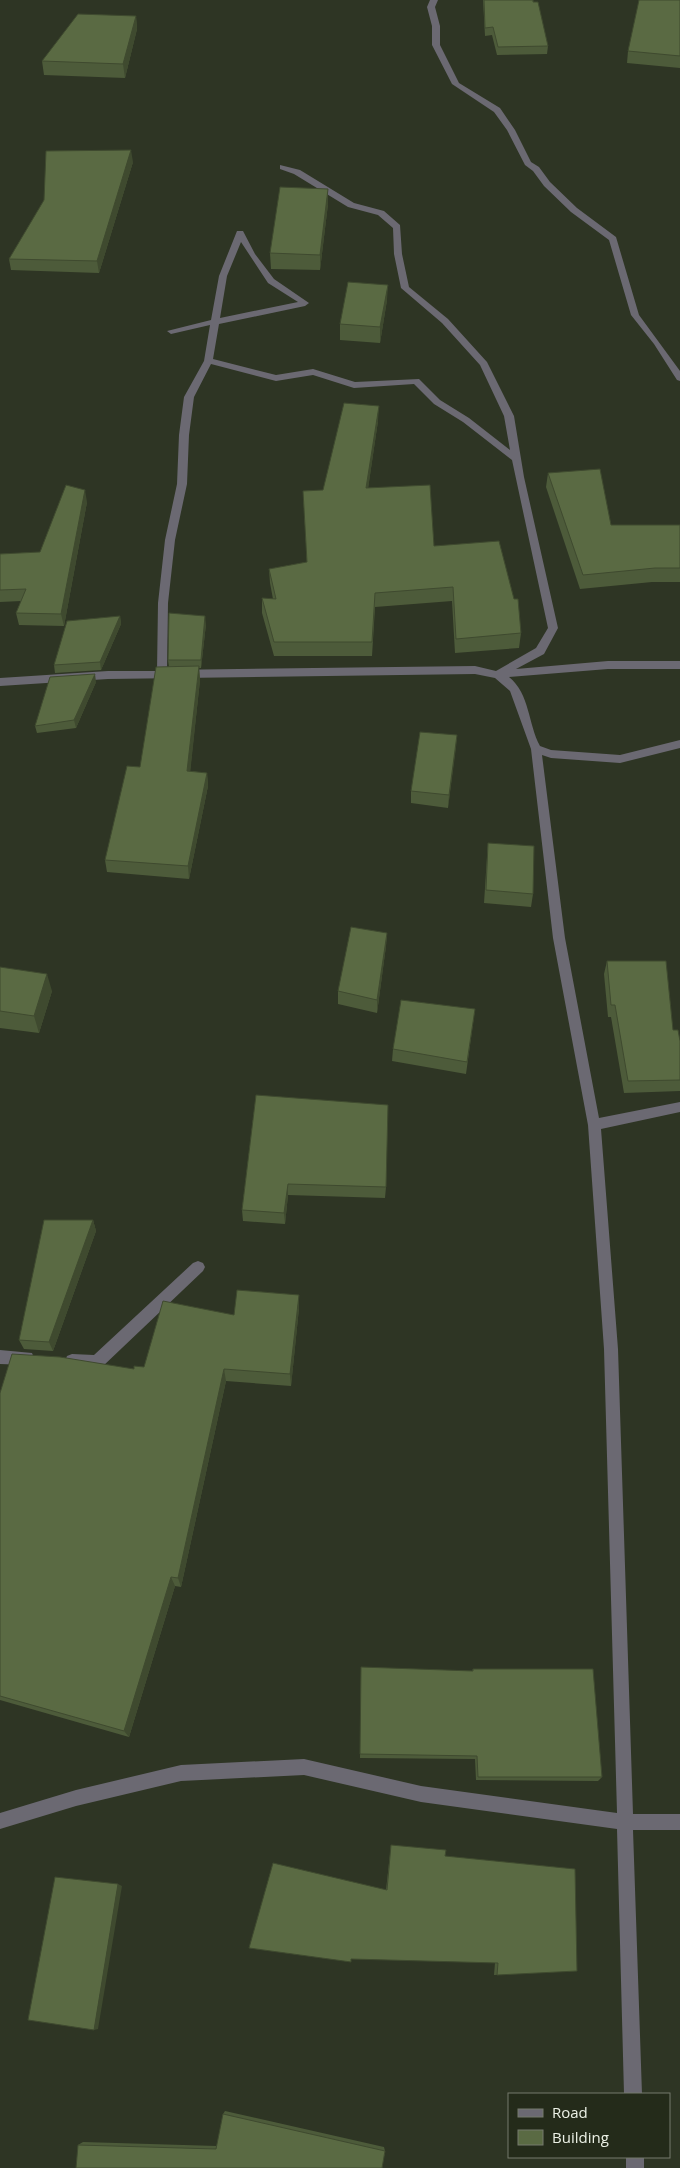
<svg xmlns="http://www.w3.org/2000/svg" width="680" height="2168" viewBox="0 0 680 2168" font-family="'Open Sans',sans-serif">
<style>
.lines{fill:none;stroke-linecap:round;stroke-linejoin:round}
.minor{fill:#6b6972;fill-rule:evenodd}
.wall{fill:#4d5b3a}
.shaded-wall{fill:#3f4a2f}
.building{fill:#5a6a43;stroke:#3f4a2f}
</style>
<rect width="100%" height="100%" fill="#2e3524"/>
<g class="lines">
<path class="minor" d="M430,0H438L435,7L440,26V45L459,83L500,108L515,130L531,162L539,167L550,182L577,208L616,237L639,315L680,371V381L677,380L654,344L631,315L609,240L571,212L544,186L533,171L525,165L507,130L494,112L452,84L432,45V26L427,7Z
M280,165L300,170L354,203L384,211L400,225L402,254L409,287L448,319L487,362L514,416L524,477L558,628L544,654L516,669L608,661H680V669H608L509,677C530,694 528,724 540,746L551,750L620,755L680,740V748L620,763L551,758L542,755L565,938L599,1118L680,1102V1112L601,1129L618,1349L633,1814H680V1830H633L642,2094H624L617,1829L421,1802L304,1775L181,1781L76,1806L0,1829V1813L76,1790L181,1765L304,1759L421,1786L617,1813L604,1349L588,1125L553,938L531,749L510,691L495,678L475,674L108,679L0,686V678L108,671H157L158,603L165,540L177,484L179,435L184,397L204,361L210,325L171,334L167,331L211,320L219,276L237,231H243L255,254L274,279L309,303L305,306L219,324L213,359L276,375L313,369L355,382L419,379L440,400L469,418L510,450L504,416L480,365L442,323L401,288L394,254L393,228L378,215L348,207L294,174L280,169ZM241,242L268,283L298,302L220,318L227,276ZM211,364L276,381L313,375L354,388L414,384L434,404L463,422L512,460L548,628L536,648L496,671L475,666L167,670L168,603L175,540L187,484L189,435L194,397Z
M198,1261L203,1263L205,1267L203,1271L102,1367L97,1369L67,1366L65,1361L67,1356L72,1354L94,1355L193,1263Z
M0,1350L32,1353L34,1358L32,1363L27,1365L0,1364Z
M626,2157H644V2168H626Z"/>
</g>
<path class="wall" d="M483,0H533L548,46L547,54L497,55L492,35L485,36Z
M680,0V68L627,63L628,51Z
M136,16L137,29L125,78L44,75L42,61Z
M133,162L99,273L11,270L9,259Z
M328,204L320,270L271,269L270,253Z
M387,300L380,343L340,340V324Z
M378,421L368,488L434,546L521,633L519,648L455,653L452,601L375,607L372,656H274L262,613V598L273,599L270,583L269,569L307,562L303,491L323,490Z
M548,473L611,525H680V582H652L580,589L546,487Z
M87,502L64,626L19,625L16,613L21,601L0,602V554L40,552Z
M120,616L121,624L101,670L55,673L54,665Z
M206,624L201,668H199L200,680L190,771L207,773L208,786L189,879L107,872L105,860L140,767L169,667L168,660Z
M96,682L76,728L37,733L35,726Z
M457,735L448,808L411,803V791Z
M488,843L533,894L531,907L484,903L487,857Z
M387,933L386,946L377,1013L338,1004V991Z
M607,961L673,1030L680,1041V1091L624,1093L611,1017H608L604,974Z
M0,967L52,991L39,1033L0,1028Z
M475,1009L466,1074L392,1061L393,1049Z
M256,1095L386,1187L385,1198L288,1195L285,1224L243,1221L242,1210Z
M93,1220L96,1231L53,1351L24,1349L19,1340Z
M299,1308L291,1386L226,1381L181,1587L175,1586L129,1737L0,1700V1393L144,1367L234,1315Z
M473,1669L602,1777L598,1781L476,1780L475,1759L360,1758L361,1673L472,1671Z
M391,1845L445,1856L577,1971L494,1975L495,1963L386,1890Z
M225,2111L384,2147L385,2151L382,2168L78,2145L83,2142L217,2146L223,2114Z"/>
<path class="shaded-wall" d="M136,16L137,29L125,78L123,64Z
M131,150L133,162L99,273L97,261Z
M328,189V204L320,270V255Z
M388,285L387,300L380,343V327Z
M379,406L378,421L366,503V488Z
M85,490L87,502L64,626L61,614Z
M120,616L121,624L101,670L100,662Z
M205,616L206,624L201,668V660Z
M199,666L200,680L189,784L187,771Z
M95,674L96,682L76,728L74,720Z
M457,735L456,748L448,808L449,795Z
M207,773L208,786L189,879L188,866Z
M387,933L386,946L377,1013V1000Z
M47,974L52,991L39,1033L34,1016Z
M288,1184V1195L285,1224L284,1213Z
M93,1220L96,1231L53,1351L49,1342Z
M299,1295V1308L291,1386L290,1374Z
M224,1369L226,1381L181,1587L178,1578Z
M171,1577L175,1586L129,1737L124,1731Z
M118,1884L122,1886L98,2029L94,2030Z"/>
<path class="building" d="M484,0H533V2H538L548,46L498,47L493,27L485,28Z
M639,0H680V56L628,51Z
M78,14L136,16L123,64L42,61Z
M131,150L97,261L9,259L44,200L46,151Z
M280,187L328,189L320,255L270,253Z
M348,282L388,285L380,327L340,324Z
M344,403L379,406L366,488L430,485L434,546L499,541L514,599H518L521,633L456,639L453,587L375,593L372,642H274L262,598L276,599L269,569L307,562L303,491L323,490Z
M600,469L611,525H680V568H655L583,575L548,473Z
M66,485L85,490L61,614L16,613L26,589L0,590V554L40,552Z
M169,613L205,616L201,660H168Z
M120,616L100,662L54,665L67,621Z
M199,666L187,771L207,773L188,866L105,860L127,766L140,767L156,667Z
M95,674L74,720L35,726L50,677Z
M420,732L457,735L449,795L411,791Z
M488,843L534,846L533,894L486,890Z
M351,927L387,933L377,1000L338,991Z
M607,961H666L673,1030H678L680,1041V1080L628,1081L615,1005H611Z
M0,967L47,974L34,1016L0,1011Z
M401,1000L475,1009L467,1062L393,1049Z
M256,1095L388,1105L386,1187L288,1184L284,1213L242,1210Z
M44,1220H93L49,1342L19,1340Z
M237,1290L299,1295L290,1374L224,1369L178,1578L171,1577L124,1731L0,1696V1393L12,1354L60,1357L134,1369V1366L144,1367L163,1301L234,1315Z
M361,1667L473,1671V1669H593L602,1777H478L477,1756L360,1754Z
M391,1845L446,1850L445,1856L575,1869L577,1971L497,1975L498,1963L351,1959V1962L249,1948L273,1863L387,1890Z
M55,1877L118,1884L94,2030L28,2020Z
M223,2114L385,2151L382,2168H76L78,2145L216,2149Z"/>
<rect x="508" y="2093" width="162" height="65" fill="#242b1a" stroke="#747a6c"/>
<rect x="518" y="2109" width="25" height="8" fill="#6b6972" stroke="#747a6c"/>
<text x="552" y="2118" font-size="15" fill="#ecf1e6">Road</text>
<rect x="518" y="2130" width="25" height="15" fill="#5a6a43" stroke="#747a6c"/>
<text x="552" y="2143" font-size="15" fill="#ecf1e6">Building</text>
</svg>
